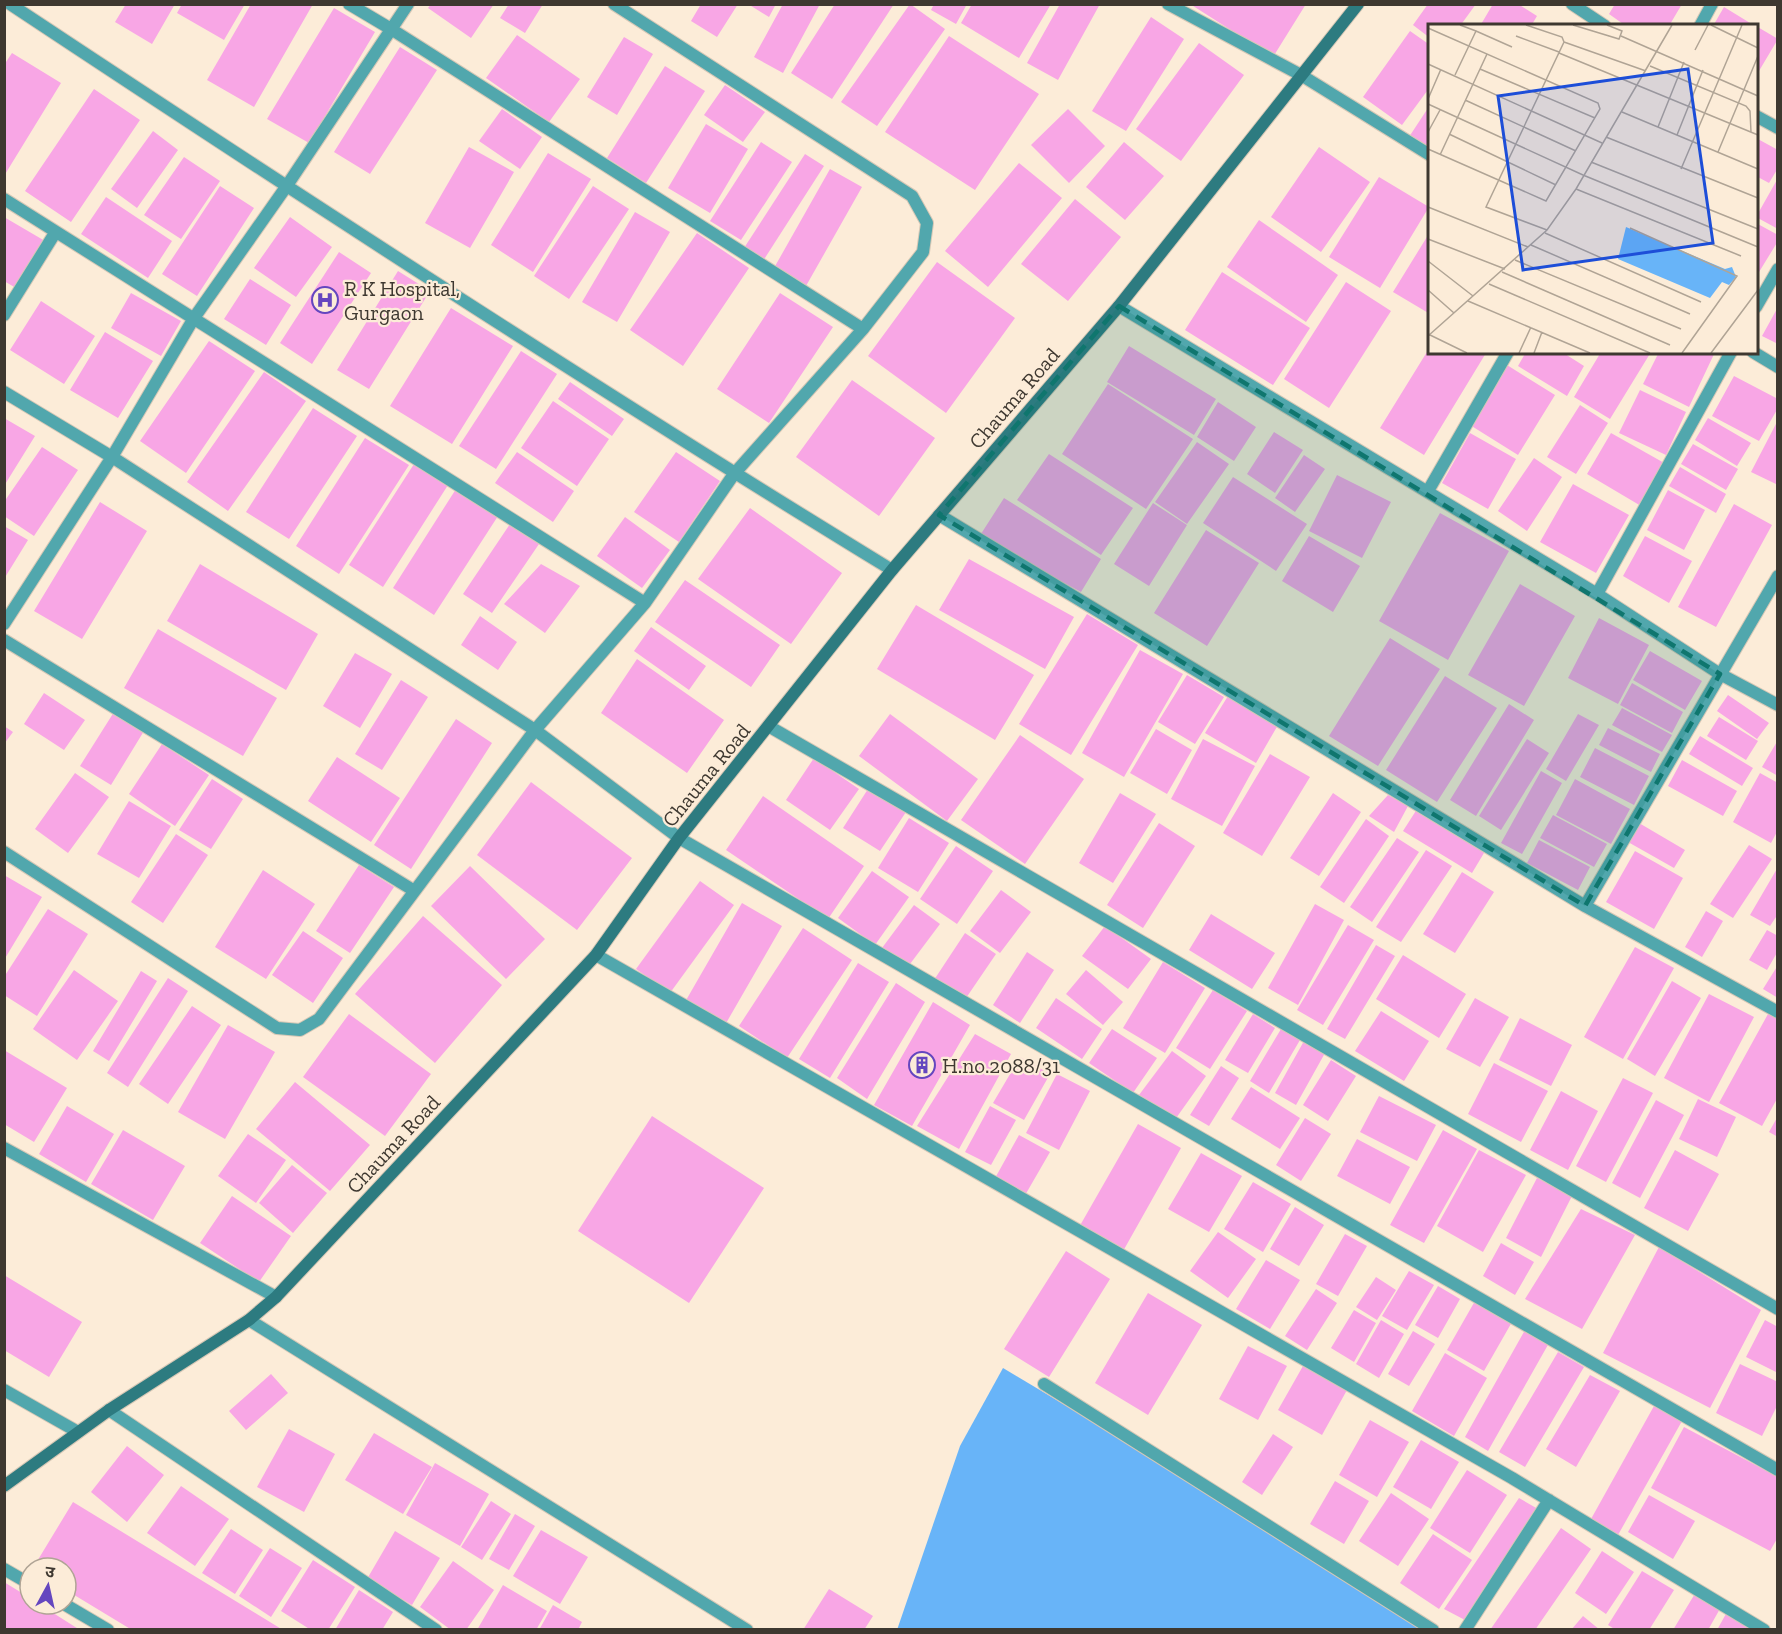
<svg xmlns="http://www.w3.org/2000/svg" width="1782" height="1634" viewBox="0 0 1782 1634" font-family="'Zilla Slab','Noto Sans Devanagari',serif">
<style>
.water{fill:#68b4f8}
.building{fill:#f8a6e5}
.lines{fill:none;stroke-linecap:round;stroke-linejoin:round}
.street-casing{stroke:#d6c8b6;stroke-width:14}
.secondary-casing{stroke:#d6c8b6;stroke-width:14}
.street{stroke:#51a7ad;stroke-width:12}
.secondary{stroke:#2d7b80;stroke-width:12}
.marked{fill:#0f766e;fill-opacity:0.2;stroke:#0f766e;stroke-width:4.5;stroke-dasharray:12 8;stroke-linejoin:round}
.labels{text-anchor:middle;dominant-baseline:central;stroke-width:4.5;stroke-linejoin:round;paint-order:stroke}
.poi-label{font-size:21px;fill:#3e3830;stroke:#fcecd8;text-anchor:start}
.street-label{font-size:21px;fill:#3e3830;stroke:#fcecd8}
.inset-road{fill:none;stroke:#b0a495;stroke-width:1.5}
.view{fill:#1d4ed8;fill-opacity:0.15;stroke:#1d4ed8;stroke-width:3}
.inset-edge{fill:none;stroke:#3e3830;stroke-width:3}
</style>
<rect width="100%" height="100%" fill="#fcecd8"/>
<path class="water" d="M1003,1368L1440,1629L897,1630L960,1446Z"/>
<path class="building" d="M126,4H175L152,44L115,22Z
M182,4H245L224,40L177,13Z
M251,4H313L254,107L207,80Z
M431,4H494L471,38L428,8Z
M509,4H543L525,33L500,18Z
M701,4H738L717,37L691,21Z
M748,4H776L769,17Z
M783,4H820L783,73L754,57Z
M835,4H894L832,99L791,73Z
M910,4L945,29L877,126L841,102Z
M934,4H967L956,24L931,10Z
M972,4H1051L1019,58L961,23Z
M1060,4H1100L1058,80L1027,63Z
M1190,4H1306L1273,57Z
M1428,4H1476L1460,26H1430V38L1413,25Z
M1493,4H1518L1537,16L1531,26H1480Z
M1615,4H1682L1669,26H1626L1609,14Z
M1724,7L1755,26H1713Z
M334,8L375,32L309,143L267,119Z
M1151,17L1184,39L1126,131L1092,111Z
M1756,26L1778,39L1756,76Z
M1410,31L1430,45V87L1402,125L1363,97Z
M517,35L580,79L549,122L486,78Z
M949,36L1039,94L975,190L885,132Z
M624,37L653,54L617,115L587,97Z
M1199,43L1244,75L1181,161L1136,129Z
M400,47L437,70L370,174L334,152Z
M12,53L61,83L4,176V65Z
M665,66L705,91L646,183L607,158Z
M725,85L765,112L743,142L704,115Z
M94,89L140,120L71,222L25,191Z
M1430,105V150L1409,137Z
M502,109L542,137L520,169L479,141Z
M1068,109L1105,146L1069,183L1031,145Z
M706,124L748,149L710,213L668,188Z
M153,131L178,150L137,208L111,189Z
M1756,138L1778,150V168L1769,183L1756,176Z
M761,142L792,162L741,240L710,221Z
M1124,142L1164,176L1125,220L1086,187Z
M469,147L514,172L470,248L425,223Z
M1319,147L1370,182L1321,252L1271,217Z
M548,153L591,179L533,272L491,245Z
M805,154L824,166L763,261L744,248Z
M184,157L220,181L181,239L144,215Z
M1019,163L1062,198L988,287L945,251Z
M830,169L862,187L806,286L774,268Z
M1379,177L1429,207L1380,288L1329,257Z
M1778,178V229L1756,217Z
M220,186L254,208L197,296L162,274Z
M593,186L629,209L569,299L534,276Z
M106,197L172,241L148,278L81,234Z
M1075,199L1121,237L1068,301L1021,264Z
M635,212L670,232L617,322L582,302Z
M4,217L45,241L16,288L4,281Z
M290,217L332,247L296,297L254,268Z
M1259,220L1338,275L1306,322L1227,267Z
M1756,223L1778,235V241L1756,277Z
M1430,232V314L1393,292Z
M697,233L749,268L683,366L630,330Z
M339,252L371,273L312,364L280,343Z
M937,262L1015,318L946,413L868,356Z
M398,271L430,291L369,389L337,370Z
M1222,272L1310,328L1273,385L1185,330Z
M250,279L291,305L266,345L224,319Z
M1346,282L1391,311L1329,408L1284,379Z
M131,293L181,321L161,356L111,328Z
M780,293L833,327L769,423L717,389Z
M41,301L95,336L64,384L10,350Z
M1778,307V344L1762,336Z
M451,308L513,346L452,444L390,406Z
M105,332L153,361L118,418L70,390Z
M209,341L255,371L186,473L140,441Z
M1129,346L1216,399L1194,435L1107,382Z
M1430,347V352L1486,353L1424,455L1380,428Z
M521,351L557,374L496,469L459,446Z
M1526,352H1562L1584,366L1567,396L1518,366Z
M1601,352H1651L1610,419L1574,397Z
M1659,352H1715L1689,407L1643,384Z
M1507,365L1555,395L1518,455L1470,425Z
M264,372L306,401L228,511L187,482Z
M1734,376L1778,399V408L1759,441L1712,416Z
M852,380L935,438L879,516L796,457Z
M570,382L624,419L612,436L558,399Z
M1108,384L1193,439L1146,509L1062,454Z
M1640,390L1686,412L1666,455L1619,433Z
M553,401L609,439L577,486L521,448Z
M1218,402L1256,427L1234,461L1197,437Z
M1580,405L1608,423L1576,474L1547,457Z
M313,408L357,436L289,539L246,512Z
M4,418L35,436L4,486Z
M1708,418L1751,443L1737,466L1695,440Z
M1778,420V485L1751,472Z
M1274,432L1303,450L1275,493L1247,474Z
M1470,433L1516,459L1488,509L1442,483Z
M1611,433L1666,464L1641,506L1587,474Z
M365,438L409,465L339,574L296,546Z
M1197,442L1229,464L1187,524L1155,502Z
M1693,444L1738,469L1726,490L1681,464Z
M42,447L78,470L34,536L4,516V502Z
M517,452L574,491L553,522L495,483Z
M676,452L720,481L679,542L634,512Z
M1049,454L1133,508L1101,555L1017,500Z
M1304,455L1325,469L1295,512L1275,498Z
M1534,458L1562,477L1527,531L1498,511Z
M414,464L448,485L383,587L349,565Z
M1680,467L1726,494L1716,513L1669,486Z
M1337,475L1391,502L1362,558L1309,531Z
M1233,477L1307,524L1276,571L1203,523Z
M1573,484L1629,515L1596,573L1540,542Z
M456,489L498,516L434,615L393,588Z
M1668,490L1705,510L1684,550L1647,530Z
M1004,498L1101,559L1081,592L979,537Z
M100,502L147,531L82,639L34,611Z
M1153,503L1187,525L1149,586L1114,564Z
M1734,504L1772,525L1716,627L1678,607Z
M750,508L842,573L791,644L698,579Z
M1440,513L1509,551L1448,660L1379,621Z
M625,517L670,550L642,588L597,556Z
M510,524L539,544L492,613L463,594Z
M4,526L28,540L4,579Z
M1206,530L1259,563L1207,646L1154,613Z
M1309,536L1360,566L1333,612L1282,581Z
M1645,536L1692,561L1669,603L1623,576Z
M969,559L1074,617L1045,669L939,610Z
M200,564L318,634L286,690L167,621Z
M541,564L580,586L545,633L504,604Z
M685,580L780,645L751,687L655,622Z
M1520,584L1575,616L1524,706L1468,675Z
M916,605L1034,675L995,740L877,669Z
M1087,614L1138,645L1071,755L1019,724Z
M480,616L517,642L498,670L461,645Z
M1599,618L1649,645L1618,704L1568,678Z
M651,627L706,666L689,690L634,651Z
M158,629L277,698L243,756L124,688Z
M1390,638L1440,669L1378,766L1329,736Z
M1140,650L1183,674L1124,777L1082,753Z
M1650,651L1702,681L1685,710L1633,680Z
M355,653L392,674L360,728L323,706Z
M637,659L724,720L687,773L601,713Z
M1187,675L1224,697L1195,744L1158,722Z
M1445,676L1497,708L1437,802L1386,770Z
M401,680L428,697L382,770L355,754Z
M1632,683L1683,712L1672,733L1620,705Z
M44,693L85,720L64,750L24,724Z
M1728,695L1769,723L1757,739L1717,711Z
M1228,696L1278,725L1256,763L1205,733Z
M1509,704L1534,720L1476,816L1450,800Z
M1622,708L1672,735L1662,752L1612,725Z
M114,712L144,731L111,785L80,766Z
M890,714L978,779L947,821L859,756Z
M1578,714L1599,725L1566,781L1546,769Z
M1719,717L1758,741L1746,760L1707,736Z
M456,719L492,743L411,869L374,845Z
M4,726L13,732L4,744Z
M1608,728L1660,754L1651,772L1599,745Z
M1156,729L1192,750L1167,794L1130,773Z
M1020,735L1084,779L1025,864L961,820Z
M1700,736L1753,768L1742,786L1689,754Z
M1203,739L1255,766L1222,826L1171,799Z
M1527,739L1549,753L1501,830L1479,816Z
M1778,740V776L1762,767Z
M162,744L209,775L175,826L129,794Z
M1595,748L1649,776L1634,805L1580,777Z
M1270,754L1310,777L1262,856L1223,833Z
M337,757L400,798L371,842L308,801Z
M814,758L859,789L830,830L786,800Z
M1682,760L1737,791L1723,816L1668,786Z
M1541,771L1562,783L1522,854L1501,843Z
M75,773L109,797L68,853L35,829Z
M1760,773L1778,783V830L1771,843L1733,822Z
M212,779L243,799L211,849L179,830Z
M1575,779L1630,809L1611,844L1556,815Z
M531,782L632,858L577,930L477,855Z
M868,789L906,812L880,851L843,828Z
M1120,793L1156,814L1113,883L1079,863Z
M1333,793L1361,812L1319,876L1290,858Z
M1388,795L1408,806L1394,832L1369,816Z
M763,796L864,866L828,919L726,850Z
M129,801L171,826L139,878L97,854Z
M1419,806L1487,848L1472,873L1403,831Z
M1553,815L1607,844L1594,867L1540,838Z
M909,818L949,843L918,892L878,868Z
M1366,819L1389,836L1344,903L1320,887Z
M1159,823L1195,846L1143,928L1107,905Z
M1639,823L1685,850L1674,868L1628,842Z
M176,834L208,855L163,923L131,902Z
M1397,838L1419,852L1372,922L1350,907Z
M1539,840L1590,867L1578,890L1527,863Z
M1749,845L1772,859L1733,918L1710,904Z
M956,846L993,871L957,924L920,899Z
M1426,850L1452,866L1401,942L1376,927Z
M1635,851L1683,878L1654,929L1606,902Z
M359,865L394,887L350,953L316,931Z
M470,866L545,939L506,979L431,906Z
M1778,867V914L1770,926L1750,915Z
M263,870L315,904L266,979L215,947Z
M872,871L909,897L875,945L838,918Z
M1462,872L1494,892L1455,953L1423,934Z
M4,875L42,897L4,960Z
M700,881L734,905L670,993L636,969Z
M1001,890L1031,912L1000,953L970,931Z
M742,903L782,926L725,1025L685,1002Z
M1315,904L1344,920L1298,1005L1268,988Z
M914,905L940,924L907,968L882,948Z
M48,909L88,934L37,1016L4,995V977Z
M1706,911L1723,921L1702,957L1685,947Z
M1211,914L1275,953L1252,989L1189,950Z
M423,916L502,985L435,1063L355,994Z
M1348,925L1374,940L1323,1025L1297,1010Z
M1105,926L1151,959L1128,989L1082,956Z
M803,928L852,960L787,1058L739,1026Z
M1767,930L1778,936V951L1767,970L1749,960Z
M303,931L343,958L313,1003L272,975Z
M965,933L996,954L964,1001L934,980Z
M1376,945L1395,956L1345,1039L1327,1029Z
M1635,947L1674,968L1623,1059L1584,1037Z
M1027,952L1054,970L1020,1023L993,1005Z
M1403,955L1466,994L1439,1038L1376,999Z
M1163,962L1205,988L1165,1053L1123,1028Z
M858,963L889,982L830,1078L799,1059Z
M1778,965V998L1763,989Z
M74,970L118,1001L77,1060L33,1029Z
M1086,970L1123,1002L1103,1025L1066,994Z
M141,971L157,981L109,1061L93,1051Z
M168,978L188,991L128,1087L107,1073Z
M1672,981L1701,998L1655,1076L1627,1059Z
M896,983L925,1002L867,1099L837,1078Z
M1213,990L1247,1011L1210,1069L1176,1048Z
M1709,994L1754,1017L1709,1102L1664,1078Z
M1056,998L1102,1029L1082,1059L1036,1028Z
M1475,998L1509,1017L1480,1067L1446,1049Z
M933,1002L970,1025L912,1126L874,1105Z
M192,1006L221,1025L168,1104L139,1084Z
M1381,1011L1429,1041L1404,1081L1355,1051Z
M349,1014L431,1074L385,1136L303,1077Z
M1253,1014L1275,1028L1248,1073L1225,1060Z
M1768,1014L1778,1019V1097L1762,1126L1719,1103Z
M1520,1018L1572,1045L1551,1086L1499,1060Z
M228,1025L275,1052L225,1139L178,1112Z
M1112,1029L1157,1058L1133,1093L1089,1063Z
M1281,1029L1300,1040L1269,1093L1250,1081Z
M975,1034L1011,1054L959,1149L917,1126Z
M1304,1041L1325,1053L1296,1105L1275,1093Z
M4,1050L67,1088L34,1142L4,1124Z
M1172,1051L1206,1076L1174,1121L1139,1095Z
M1020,1057L1050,1074L1024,1120L993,1103Z
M1331,1060L1356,1076L1328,1121L1303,1105Z
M1494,1063L1548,1091L1521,1142L1468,1114Z
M1221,1066L1239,1078L1209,1126L1190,1115Z
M1057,1074L1090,1091L1059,1150L1026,1133Z
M1623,1078L1653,1093L1606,1182L1576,1166Z
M295,1082L370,1145L330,1191L256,1129Z
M1251,1087L1300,1118L1280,1149L1231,1119Z
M1561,1091L1598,1111L1568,1170L1530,1150Z
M1379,1096L1436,1125L1417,1161L1360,1132Z
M1698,1099L1736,1117L1717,1157L1679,1139Z
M1656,1100L1684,1115L1640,1198L1612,1183Z
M67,1106L114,1134L86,1182L39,1154Z
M990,1106L1016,1120L991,1165L965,1152Z
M652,1116L764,1188L689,1303L578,1231Z
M1778,1116V1137L1769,1132Z
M1305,1118L1331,1134L1301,1181L1276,1165Z
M1138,1124L1181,1148L1122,1253L1078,1229Z
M123,1130L185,1166L153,1220L91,1184Z
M1443,1130L1477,1149L1424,1243L1390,1225Z
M248,1134L286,1160L256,1203L218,1176Z
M1019,1135L1050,1152L1024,1197L994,1180Z
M1357,1139L1410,1167L1390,1204L1337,1176Z
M1479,1150L1526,1175L1483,1252L1437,1226Z
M1675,1150L1719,1174L1688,1231L1644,1208Z
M1201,1153L1242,1176L1209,1232L1168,1209Z
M292,1165L327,1193L293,1233L259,1203Z
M1537,1178L1572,1196L1541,1257L1506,1238Z
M1253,1182L1291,1204L1263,1252L1224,1229Z
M232,1196L291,1236L259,1282L200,1243Z
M1295,1207L1324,1225L1299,1266L1270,1249Z
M1581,1209L1635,1235L1582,1329L1525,1299Z
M1218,1232L1256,1259L1228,1298L1190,1271Z
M1345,1234L1367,1246L1338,1296L1316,1284Z
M1501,1243L1534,1262L1515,1295L1483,1276Z
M1659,1247L1761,1310L1710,1408L1603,1353Z
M1066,1251L1110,1279L1049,1377L1004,1349Z
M1266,1260L1300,1280L1270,1329L1236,1309Z
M1409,1271L1434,1285L1407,1330L1382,1316Z
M4,1275L82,1322L49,1377L4,1350Z
M1376,1277L1396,1290L1377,1320L1356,1307Z
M1438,1286L1460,1299L1438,1338L1415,1325Z
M1316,1289L1337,1303L1307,1350L1285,1336Z
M1148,1293L1202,1325L1148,1415L1095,1383Z
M1475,1301L1512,1322L1484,1371L1447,1350Z
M1354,1310L1376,1323L1354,1362L1331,1348Z
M1381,1320L1404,1334L1379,1378L1356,1364Z
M1765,1320L1778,1327V1373L1746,1357Z
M1525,1330L1549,1343L1488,1451L1465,1437Z
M1413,1331L1435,1344L1409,1386L1388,1374Z
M1248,1346L1287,1366L1258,1420L1219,1399Z
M1558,1352L1584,1367L1525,1467L1499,1452Z
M1445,1353L1487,1378L1454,1436L1412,1411Z
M1740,1364L1778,1382V1404L1762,1436L1716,1413Z
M1303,1366L1347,1390L1322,1435L1278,1410Z
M271,1374L288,1393L246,1430L229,1411Z
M1590,1375L1620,1391L1576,1467L1546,1449Z
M1654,1406L1682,1421L1618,1535L1591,1519Z
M1370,1420L1409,1442L1377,1497L1339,1475Z
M1684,1427L1778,1477V1537L1770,1551L1651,1488Z
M289,1429L335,1454L304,1512L257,1487Z
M374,1433L432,1467L403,1514L345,1480Z
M1273,1434L1293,1447L1262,1495L1242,1482Z
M1421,1440L1459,1462L1431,1509L1393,1487Z
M127,1446L164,1475L127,1522L91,1492Z
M435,1463L489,1494L460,1546L406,1515Z
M1467,1470L1507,1495L1470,1553L1430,1528Z
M1335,1481L1369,1501L1344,1544L1310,1524Z
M181,1486L229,1519L195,1566L147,1533Z
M1391,1493L1429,1519L1398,1566L1359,1541Z
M1649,1495L1695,1521L1673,1559L1628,1532Z
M1519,1498L1538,1509L1465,1620L1444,1609Z
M491,1501L511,1514L482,1560L461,1547Z
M73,1502L283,1630H132L66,1590V1568H33Z
M515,1514L535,1526L509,1570L489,1559Z
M1561,1528L1591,1549L1535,1630H1490Z
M231,1529L263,1550L235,1594L202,1573Z
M541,1530L588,1557L560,1604L513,1576Z
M395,1531L440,1558L412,1605L367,1579Z
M1433,1534L1472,1560L1439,1609L1400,1583Z
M270,1548L302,1568L271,1617L239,1596Z
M1602,1551L1634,1572L1606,1614L1575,1593Z
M313,1560L355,1587L328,1630H311L281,1611Z
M453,1561L494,1590L466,1630H451L420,1607Z
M1642,1571L1674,1590L1649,1630H1616L1608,1625Z
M4,1582L30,1598V1604H39L80,1630H4Z
M503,1585L547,1611L536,1630H477Z
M829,1589L873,1616L864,1630H803Z
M359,1590L393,1612L382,1630H335Z
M1696,1592L1721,1607L1708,1630H1673Z
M553,1605L582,1622L578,1630H539Z
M1727,1612L1759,1630H1717Z
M1583,1616L1600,1630H1571Z"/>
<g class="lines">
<defs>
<path id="street" d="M10,4C301,197 594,388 892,570
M349,4L391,29L863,329
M1168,4L1301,75L1430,155
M1572,4L1605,26
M1700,26L1712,4
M1756,116L1778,128
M4,199L645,603
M1119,306L1597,594L1720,674L1778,705
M1756,307L1778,269
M4,315L55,233
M1753,352L1778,367
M4,392L112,457L535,730L679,838L1778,1470
M1428,491L1508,352
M939,515L1585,906L1778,1012
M1597,594L1731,352
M4,624L112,457L194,318L286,187L408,4
M4,640L413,890
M770,727L1778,1309
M4,852L277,1028L300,1030L319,1019L535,730L645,603L734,474L863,329L923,252L927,223L912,196L614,4
M1585,906L1778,576
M596,955L1512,1478L1764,1630
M4,1148L276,1297
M249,1320L747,1630
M1044,1384L1433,1630
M4,1390L78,1432
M109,1410L436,1630
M4,1569L30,1584
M64,1604L108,1630
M1465,1630L1549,1500"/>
<path id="secondary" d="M4,1486L109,1410L249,1320L276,1297L596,955L679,838L892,570L1119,306L1358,4"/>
</defs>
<use href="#street" class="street-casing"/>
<use href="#secondary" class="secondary-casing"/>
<use href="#street" class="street"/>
<use href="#secondary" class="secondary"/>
</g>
<path class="marked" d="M1119,306L1720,674L1585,906L939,515Z"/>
<defs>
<symbol id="hospital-ring" viewBox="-11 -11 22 22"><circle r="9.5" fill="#fcecd8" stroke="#6446bf" stroke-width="1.5"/><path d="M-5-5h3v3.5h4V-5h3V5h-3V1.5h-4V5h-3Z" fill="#6446bf"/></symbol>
<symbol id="building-ring" viewBox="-11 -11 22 22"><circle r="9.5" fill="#fcecd8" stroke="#6446bf" stroke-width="1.5"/><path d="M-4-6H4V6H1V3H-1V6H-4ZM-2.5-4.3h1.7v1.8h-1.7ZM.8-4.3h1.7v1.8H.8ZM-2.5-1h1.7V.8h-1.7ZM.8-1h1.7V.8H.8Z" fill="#6446bf"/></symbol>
</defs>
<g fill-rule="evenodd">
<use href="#hospital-ring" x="310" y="285" width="30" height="30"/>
<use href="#building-ring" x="907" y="1050" width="30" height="30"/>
</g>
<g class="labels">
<g class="poi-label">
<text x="344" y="288">R K Hospital,<tspan x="344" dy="24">Gurgaon</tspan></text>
<text x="942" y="1065">H.no.2088/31</text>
</g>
<g class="street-label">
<text transform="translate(1014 398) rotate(-49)">Chauma Road</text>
<text transform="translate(706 775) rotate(-51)">Chauma Road</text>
<text transform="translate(393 1144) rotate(-47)">Chauma Road</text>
</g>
</g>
<g transform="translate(1428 24)">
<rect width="330" height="330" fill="#fcecd8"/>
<path d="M198,203L297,245L304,243L308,253L301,261L294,258L282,274L190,235Z" fill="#68b4f8"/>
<path class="inset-road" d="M98,1L134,13L136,18L58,183L119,206M145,1L191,15L194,7L179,1M283,1L330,24M0,4L170,79L172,85L118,177L0,125M48,7L84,23M88,12L131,28M193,12L330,72M136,18L218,47M267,26L280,1M131,29L330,111M0,40L174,119M222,42L318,82L322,87L323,108M52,45L167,94M27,51L48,7L32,1M0,75L13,45M37,76L148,127M0,80L155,151L330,223M194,88L330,145M230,103L256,38M0,108L12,86M21,110L128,161M249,111L275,46M178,113L330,174M290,128L330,32M12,131L59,30M163,138L330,205M253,145L314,1M148,165L313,232M0,183L100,223M202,204L309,252L254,329M117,209L273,278M0,215L77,245M103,221L262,290M87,236L253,305M0,237L45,272M74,248L242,321M61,260L222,329M0,266L26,289M40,277L162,329M0,310L39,329M0,312L119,206L148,165L244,1M91,329L103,303M106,329L114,308M283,329L330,266"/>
<path class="view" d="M260,45L285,219L95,246L70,72Z"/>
<rect width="330" height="330" class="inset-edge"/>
</g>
<rect width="1782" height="1634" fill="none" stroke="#3e3830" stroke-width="12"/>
<g transform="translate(48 1586) rotate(8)"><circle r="28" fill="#fcecd8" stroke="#b0a495" stroke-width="1.5"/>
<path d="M0-4.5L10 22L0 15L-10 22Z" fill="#6446bf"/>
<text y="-9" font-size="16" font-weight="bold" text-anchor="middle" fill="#3e3830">उ</text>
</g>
</svg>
